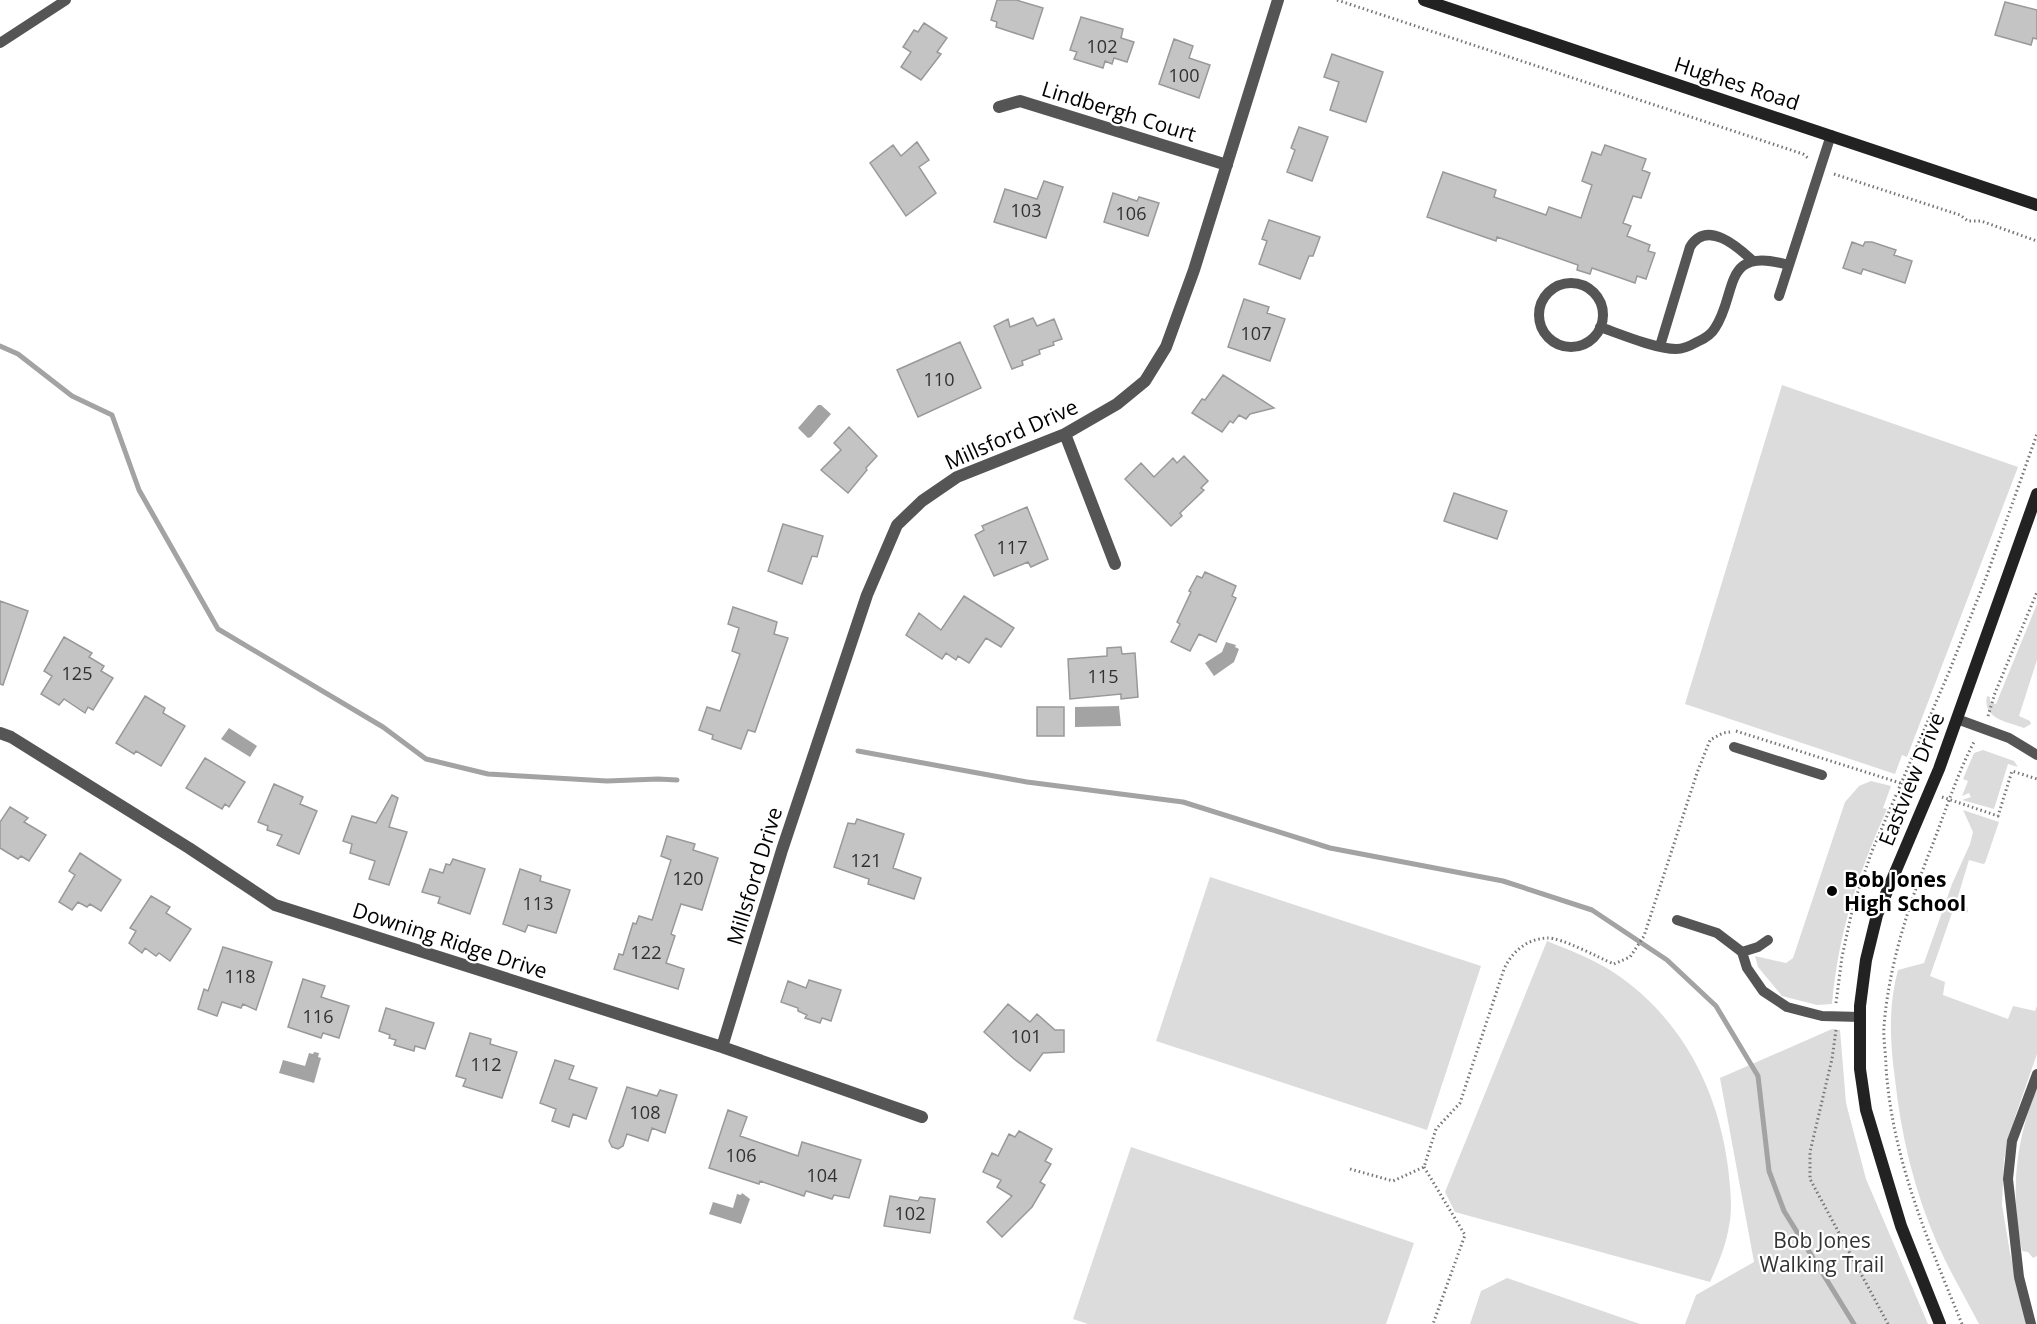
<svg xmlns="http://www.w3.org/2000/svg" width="2037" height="1324" viewBox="0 0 2037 1324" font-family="'Open Sans',sans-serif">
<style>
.green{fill:#dcdcdc}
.water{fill:#a3a3a3}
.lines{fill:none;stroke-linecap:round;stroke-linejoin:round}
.stream{stroke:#a3a3a3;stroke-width:5}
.building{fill:#c4c4c4;stroke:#999;stroke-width:1.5}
.path{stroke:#777;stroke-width:3;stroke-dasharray:1.5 3;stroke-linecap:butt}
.lane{stroke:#555;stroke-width:10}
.street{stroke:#555;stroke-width:12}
.secondary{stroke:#222;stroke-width:12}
.poi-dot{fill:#000;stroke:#fff;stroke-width:2}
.labels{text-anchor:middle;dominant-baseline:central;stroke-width:4.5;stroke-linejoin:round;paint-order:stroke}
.number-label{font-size:18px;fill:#313131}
.street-label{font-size:21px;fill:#000;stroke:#fff}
.poi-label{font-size:21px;font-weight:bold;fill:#000;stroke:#fff;text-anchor:start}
.park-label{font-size:21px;fill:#333;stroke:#fff}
</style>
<rect width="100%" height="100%" fill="#fff"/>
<path class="green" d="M1782,385L2018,467L1907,757L1902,755L1895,774L1685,704Z
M2037,604V660L2019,716L2030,721L2031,724L2024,728C2008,722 1982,719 1987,696L1990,697V703L1996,704Z
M1983,750L2014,761L2018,767L2008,764L1994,809L1962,800L1971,797L1969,793L1962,796L1968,781L1963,779L1974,753Z
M1871,781L1891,786L1883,808L1887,809C1857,877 1839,930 1832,1004L1817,1005L1782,996L1758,967L1755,956L1786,963L1793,958L1845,802L1859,786Z
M1963,810L1999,822L1985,863L1983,864L1969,860L1956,903L1967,906L1968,912L1965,913L1953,910L1930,976L1945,982L1943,995L2008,1019L2013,1006L2035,1011L2037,1006V1054L2015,1117L2004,1159L2002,1205L2010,1253L2026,1324H1979C1965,1297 1949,1270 1937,1243C1914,1190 1901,1135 1895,1079C1890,1042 1888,1006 1898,970L1924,963L1952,884L1970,844L1973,832Z
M1210,877L1481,966L1427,1130L1156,1041Z
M1547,941C1569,950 1593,959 1613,972C1680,1016 1718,1088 1728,1167C1730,1186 1733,1207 1729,1226C1726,1246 1718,1264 1710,1282L1455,1212L1445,1192Z
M1832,1029L1840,1030L1846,1103L1866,1179L1928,1324H1685L1696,1295L1754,1262L1720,1078Z
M2037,1086V1256L2033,1258L2028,1252L2022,1251C2010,1190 2015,1145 2037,1086Z
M1131,1147L1414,1243L1386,1324H1088L1073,1319Z
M1507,1278L1640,1324H1470L1481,1291Z"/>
<path class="water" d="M818,405H821L831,414L811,437L808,438L798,428Z
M1226,642L1236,645L1235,647L1239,649L1234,662L1214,676L1205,663L1222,652Z
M1119,706L1121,726L1075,727V707Z
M229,728L257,746L250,757L221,739Z
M314,1052L319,1053L318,1057L321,1058L314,1083L279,1073L283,1060L305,1066L309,1053L313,1054Z
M742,1193L750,1199L741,1224L709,1214L713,1202L733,1208L737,1194L741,1195Z"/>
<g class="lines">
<path class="stream" d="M0,346L18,354L72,396L112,415L139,490L218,629L383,727L426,759L488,774L607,781L658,779L677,780
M858,751L1027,782L1183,802L1330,848L1503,881L1592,910L1667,960L1716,1006L1758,1076L1769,1171L1784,1211L1854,1324"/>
</g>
<path class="building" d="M997,0H1016L1043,8L1033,39L996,27L997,22L991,20Z
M2005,2L2037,10V39L2033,38L2031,45L1995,35Z
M1081,17L1123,29L1121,38L1134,42L1127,62L1114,58L1112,64L1105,61L1103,68L1074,59L1077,52L1070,50Z
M924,23L947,38L937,52L941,54L921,80L901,67L911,52L903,47L914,30L918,32Z
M1174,39L1193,46L1189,58L1210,65L1199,98L1159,84Z
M1332,54L1383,72L1366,122L1330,110L1339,82L1324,77Z
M1299,127L1328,137L1312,181L1287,172L1295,150L1291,148Z
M917,142L929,160L919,167L936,193L906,216L870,163L893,145L901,156Z
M1605,145L1646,159L1642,170L1650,173L1641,198L1633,196L1623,223L1631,226L1627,236L1650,245L1648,251L1655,253L1646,279L1637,276L1635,283L1592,268L1590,274L1577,270L1578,265L1497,237L1496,241L1427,217L1443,172L1496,190L1494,197L1546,215L1549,207L1581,218L1592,185L1582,181L1592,152L1601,155Z
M1044,181L1063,187L1046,238L994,222L1005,189L1037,199Z
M1113,193L1137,201L1139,197L1159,203L1148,236L1104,222Z
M1269,220L1320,237L1313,256H1309L1300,279L1259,264L1267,241L1262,239Z
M1852,242L1863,246L1865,242H1872L1896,250L1894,255L1912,261L1905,283L1863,269L1861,274L1843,268Z
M1244,299L1269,307L1267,313L1285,319L1270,361L1228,347Z
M1033,318L1037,326L1054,319L1062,339L1053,342L1054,345L1039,350L1040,354L1022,361L1023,365L1012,369L994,326L1008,319L1010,327Z
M960,342L981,388L918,417L897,370Z
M1223,375L1274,408L1250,414L1246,419L1239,415L1233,423L1230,421L1222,432L1192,413L1202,399L1205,400Z
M849,427L877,456L866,468L867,470L848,493L821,470L841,450L834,443Z
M1184,456L1208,481L1201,488L1204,490L1180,513L1182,516L1171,526L1125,479L1141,463L1154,477L1173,458L1177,463Z
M1454,493L1507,511L1497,539L1444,521Z
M1027,507L1048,559L1031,567L1028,562L994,576L975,535L984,530L982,526Z
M783,524L823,536L817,557L812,556L802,584L768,571Z
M1205,572L1236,586L1232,596L1236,598L1216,642L1199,634L1190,651L1171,642L1180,624L1177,622L1191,592L1189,591L1197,576L1202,578Z
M964,596L1014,628L1001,647L986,638L969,663L958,656L956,660L946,653L942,659L906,635L919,613L941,630Z
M0,601L28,611L3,685L0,684Z
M733,607L777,622L774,634L788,638L755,732L748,730L741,749L712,739L713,735L699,730L707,707L720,711L740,654L732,651L739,628L728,624Z
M64,637L92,653L89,657L104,666L101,671L113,678L93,710L88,707L85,713L64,699L59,705L41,694L52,676L44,671Z
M1121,647L1122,654L1135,653L1138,697L1121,699V694L1070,699L1068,659L1107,656V648Z
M145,696L165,708L163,713L185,726L161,766L136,751L134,754L116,743Z
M1037,707H1064V736H1037Z
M205,758L245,782L229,807L225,804L222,809L186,788Z
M274,784L303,797L300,804L317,811L299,854L277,845L282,835L267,830L268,826L258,822Z
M392,795L398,798L389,827L407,832L389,885L369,879L375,861L350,853L352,844L343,841L352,816L376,823Z
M10,807L28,818L24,822L46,835L29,861L21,856L18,859L0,848V822Z
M857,819L904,834L893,868L921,878L914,899L868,884L869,879L834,867L848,823L855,824Z
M667,836L695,844L693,850L718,858L702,910L681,904L671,934L675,936L666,963L684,969L678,989L614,969L619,954L623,955L633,923L636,924L639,916L652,920L671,860L661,856Z
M80,853L121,880L101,911L90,904L87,907L78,902L72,910L59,902L75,875L69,871Z
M453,859L485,869L470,914L438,903L440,897L422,892L430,869L443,873L446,864L450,865Z
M520,869L541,876L540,881L570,890L556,933L528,925L525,932L503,924Z
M151,896L170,907L166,913L191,929L170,961L159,953L156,956L145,948L142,953L129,943L136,931L130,928Z
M223,947L272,962L256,1010L243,1004L241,1008L222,1002L217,1016L198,1009L204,989L208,991Z
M303,979L325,986L321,997L349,1006L339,1038L323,1033L321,1038L288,1027Z
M809,980L841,990L831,1021L822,1018L820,1023L805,1018L807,1015L798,1011V1008L781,1002L788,981L806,988Z
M1008,1004L1030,1022L1037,1014L1055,1030H1064V1052L1043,1053L1030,1071L1014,1059L984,1032Z
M386,1008L434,1023L425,1049L415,1046L414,1051L394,1045L396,1040L389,1038L390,1035L379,1031Z
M470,1033L491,1039L490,1044L517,1052L502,1098L463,1086L466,1079L456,1076Z
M555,1060L574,1066L569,1079L597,1088L586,1119L573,1114L569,1127L552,1121L556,1109L540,1103Z
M627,1087L657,1096L660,1090L677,1095L665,1133L652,1128L648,1141L627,1134L623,1146L618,1149L612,1147L609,1141Z
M728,1110L747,1117L740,1136L798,1156L802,1142L861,1160L849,1198L834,1195L832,1199L806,1191L804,1196L760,1181L759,1184L709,1168Z
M1019,1131L1052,1149L1045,1161L1051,1164L1040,1182L1045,1185L1032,1207L1002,1237L987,1222L1012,1196L997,1187L1001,1180L983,1172L992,1153L998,1156L1009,1134L1015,1137Z
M890,1196L918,1201L920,1197L935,1199L930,1233L884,1226Z"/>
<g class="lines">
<path class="path" d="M1337,0L1803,154L1808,158
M1834,174L1960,215L1968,221H1981L2037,241
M1988,716L1995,693L2037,592
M1736,731L1916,788
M1942,797L1998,816L2012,771L2037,779
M1836,1003L1842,957L1853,906L1872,851L1949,672L1987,575L2037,434
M1836,1030L1832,1059L1810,1152V1179L1888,1324
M1424,1167L1465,1235L1433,1324
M1350,1169L1393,1181L1424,1167L1436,1129L1460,1103L1504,969C1512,952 1526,939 1547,938C1561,937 1599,958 1614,964L1630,957L1644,936L1697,773L1710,740L1723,733L1730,732
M1962,1324C1928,1241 1892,1158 1886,1067C1886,1054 1883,1039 1884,1026C1889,964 1909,904 1932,846C1946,810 1957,774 1975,740"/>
<path class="lane" d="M0,43L66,0
M1539 315a32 32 0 1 1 64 0a32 32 0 1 1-64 0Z
M1779,296L1831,135
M1600,327C1620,334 1656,349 1676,349C1684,349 1690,346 1697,342C1704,339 1711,335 1715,328C1738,294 1721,245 1788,265
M1660,346L1690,247C1707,219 1738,247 1753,261
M1957,719L2009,738L2037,755
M1734,747L1822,775
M1677,920L1717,933L1742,952L1747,968L1763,991L1787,1007L1822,1016L1860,1017
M1742,952L1758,947L1768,940
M2031,1324L2019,1277L2008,1179L2012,1141L2037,1074"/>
<path class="street" d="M999,107L1020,101L1227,165
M1065,434L1115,564
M0,733L11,737L189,848L275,905L722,1047L922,1117
M722,1047L782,850L867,595L897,525L922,501L957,477L1065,434L1117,404L1145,381L1166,347L1194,270L1278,0"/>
<path class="secondary" d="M1424,0L2037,205
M1940,1324L1901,1226L1866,1110L1860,1069V1006L1866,960L1877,915L1939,769L2037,494"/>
</g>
<circle class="poi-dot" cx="1832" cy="891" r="6"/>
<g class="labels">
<g class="number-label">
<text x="1102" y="46">102</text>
<text x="1184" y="75">100</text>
<text x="1026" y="210">103</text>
<text x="1131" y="213">106</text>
<text x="1256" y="333">107</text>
<text x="939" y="379">110</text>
<text x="1012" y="547">117</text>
<text x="77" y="673">125</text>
<text x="1103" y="676">115</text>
<text x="866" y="860">121</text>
<text x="688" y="878">120</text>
<text x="538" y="903">113</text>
<text x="646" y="952">122</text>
<text x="240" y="976">118</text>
<text x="318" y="1016">116</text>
<text x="1026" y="1036">101</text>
<text x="486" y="1064">112</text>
<text x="645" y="1112">108</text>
<text x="741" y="1155">106</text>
<text x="822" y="1175">104</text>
<text x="910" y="1213">102</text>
</g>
<g class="street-label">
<text transform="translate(1737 83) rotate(18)">Hughes Road</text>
<text transform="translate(1119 111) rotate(17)">Lindbergh Court</text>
<text transform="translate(1011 434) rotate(-24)">Millsford Drive</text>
<text transform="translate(1911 779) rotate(-68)">Eastview Drive</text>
<text transform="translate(754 876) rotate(-73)">Millsford Drive</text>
<text transform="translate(450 940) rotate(18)">Downing Ridge Drive</text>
</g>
<g class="poi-label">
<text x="1844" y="879">Bob Jones<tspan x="1844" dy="24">High School</tspan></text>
</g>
<g class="park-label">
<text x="1822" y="1240">Bob Jones<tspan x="1822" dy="24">Walking Trail</tspan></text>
</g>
</g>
</svg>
